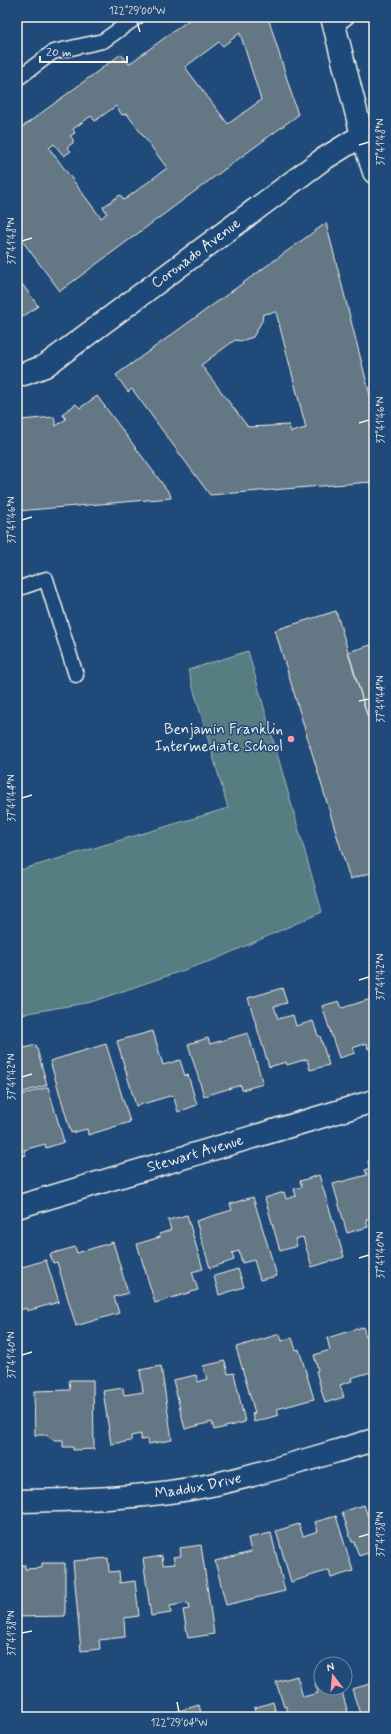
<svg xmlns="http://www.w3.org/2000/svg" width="391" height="1734" viewBox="0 0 391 1734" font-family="Mynerve,sans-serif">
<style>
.green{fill:#577d82;stroke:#a6b7b5}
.building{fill:#637785;stroke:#f4f1e8;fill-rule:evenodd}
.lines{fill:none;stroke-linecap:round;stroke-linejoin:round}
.service-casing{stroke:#f4f1e8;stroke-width:17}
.minor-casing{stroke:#f4f1e8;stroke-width:25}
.service{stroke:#1f4a7a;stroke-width:14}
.minor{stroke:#1f4a7a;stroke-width:22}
.ticks{fill:none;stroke:#f4f1e8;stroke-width:1.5}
.poi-dot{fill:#ff9aa2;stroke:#1f4a7a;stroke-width:1.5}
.labels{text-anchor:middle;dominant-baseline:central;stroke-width:3;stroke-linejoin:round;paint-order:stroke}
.street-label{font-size:15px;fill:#f4f1e8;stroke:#1f4a7a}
.poi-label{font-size:15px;fill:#f4f1e8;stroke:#1f4a7a;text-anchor:end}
.neatline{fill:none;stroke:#f4f1e8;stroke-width:1.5}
.ticks-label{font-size:10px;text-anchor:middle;fill:#f4f1e8}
</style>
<rect width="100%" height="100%" fill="#1f4a7a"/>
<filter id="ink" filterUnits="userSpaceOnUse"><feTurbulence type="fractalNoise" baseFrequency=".025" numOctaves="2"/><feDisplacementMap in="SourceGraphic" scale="8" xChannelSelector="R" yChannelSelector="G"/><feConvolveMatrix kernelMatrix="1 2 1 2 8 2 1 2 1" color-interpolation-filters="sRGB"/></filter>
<g filter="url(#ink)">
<path class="green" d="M248,651L322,912L216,959L91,1002L17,1015V871L228,808L188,670Z"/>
<path class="building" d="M193,17H268L298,115L60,291L17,234V131L121,54L129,64ZM240,33L261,100L228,124L185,67L219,42L223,46ZM116,106L122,115L127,114L167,168L124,200L120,195L103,207L107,213L101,218L49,148L54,144L64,156L71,151L67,147L73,143V139L70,136L75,133L73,129L91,116L95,121Z
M326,223L374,411V485H371V482L210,495L132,389L128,392L116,375ZM276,312L306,428L291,432L289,425L248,427L201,365L235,340L241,341L253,337L262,321L263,314Z
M17,277L38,306L17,321Z
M97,396L170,494L171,498L17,511V428H21L20,420L54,417L56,426L66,419L62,414L76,404L80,408Z
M336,611L374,738V872L350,879L275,630Z
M374,644V712L367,715L348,652Z
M282,988L287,1003L274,1006L278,1019L293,1015L296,1026L313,1021L318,1036H320L329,1065L310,1070L307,1059L287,1065L286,1062L269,1067L248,998Z
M374,998V1047L368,1049L367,1043L353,1048L355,1053L339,1058L322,1006L339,1001L342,1008Z
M153,1031L163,1065L180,1060L185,1076L188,1075L197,1105L178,1112L173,1095L136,1106L117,1041Z
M248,1033L263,1084L242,1090L241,1085L204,1096L188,1044L208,1038L210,1044Z
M106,1044L130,1122L88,1135L87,1129L71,1133L50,1061Z
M36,1045L47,1085L17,1094V1050Z
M48,1087L64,1142L46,1148L45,1144L24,1150L26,1155L17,1158V1096Z
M374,1160V1217L366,1219L368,1227L347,1233L333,1184L367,1175L365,1170L370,1168L368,1161Z
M319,1175L344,1257L312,1267L303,1237L295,1239L297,1246L280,1251L265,1198L284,1192L286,1199L296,1196L294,1189L302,1187L300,1181Z
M253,1197L277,1276L260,1280L254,1260L242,1263L239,1251L232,1253L234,1260L210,1268L196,1221L232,1210L230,1204Z
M187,1215L203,1269L192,1272L198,1290L155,1303L137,1244L160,1237L159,1234L171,1230L168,1220Z
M113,1242L128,1293L114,1297L119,1313L76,1326L57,1262L53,1263L50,1254L75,1247L77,1253Z
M46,1260L59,1302L27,1311L26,1308L17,1311V1265H18L19,1268Z
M238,1269L244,1287L219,1295L214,1276Z
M363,1327L374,1364V1371L351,1378L352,1381L340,1385L344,1397L325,1403L316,1371L318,1370L314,1355L330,1350L327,1338Z
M280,1334L282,1341L292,1338L296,1350L299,1349L314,1399L277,1409L279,1415L254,1422L252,1414L255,1413L236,1347Z
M225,1361L228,1374L234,1373L245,1422L214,1430L212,1422L185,1429L173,1380L196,1375L198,1382L207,1379L203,1366Z
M161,1366L172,1440L148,1444L147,1439L141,1440V1434L131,1436V1441L111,1444L103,1391L123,1388L124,1395L143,1392L140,1370Z
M69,1380H93L94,1449L73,1450V1447H63V1440H54L46,1435H35L34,1391L70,1390Z
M364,1505L368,1517L374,1515V1551L359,1556L354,1542H352L342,1512Z
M336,1516L353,1571L331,1578L329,1570L291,1582L276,1531L299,1524L303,1536L318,1531L315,1522Z
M271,1533L285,1591L226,1605L215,1561L251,1552L248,1538Z
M201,1545L214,1634L188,1638L183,1610L189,1609L188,1603L170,1606L171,1613L151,1616L143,1559L162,1556L163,1565L175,1564L173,1557L181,1556L180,1548Z
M108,1558L109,1572L119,1571L120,1583L135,1581L139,1616L124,1618L125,1637L99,1640L100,1649L81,1651L73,1561Z
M42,1563H65V1616L17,1617V1565H25V1569L42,1568Z
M297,1676L303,1697L318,1693L315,1683L321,1681V1688H341L349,1717H289L286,1706L284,1707L276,1682Z
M374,1683V1717H361L352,1689Z
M273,1702L277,1717H247L256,1715L254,1708Z
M199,1705L202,1717H162V1716Z"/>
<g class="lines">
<defs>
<path id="service" d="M334,26L347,17
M17,79L53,52L103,41L137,17
M17,589L46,579L76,675"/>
<g id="minor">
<path d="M332,17L362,135L374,172"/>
<path id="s1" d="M17,374H24L45,366L322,160L374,128"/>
<path id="s2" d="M17,1207L374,1101"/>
<path id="s3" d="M17,1501C83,1500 151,1498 216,1484C270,1472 322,1455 374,1440"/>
</g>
</defs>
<use href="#service" class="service-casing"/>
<use href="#minor" class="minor-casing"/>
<use href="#service" class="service"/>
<use href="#minor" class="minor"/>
</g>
</g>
<path class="ticks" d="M137,22L140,32M359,145L369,142M22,241L32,238M359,423L369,420M22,520L32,517M359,701L369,699M22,798L32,795M359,980L369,977M22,1077L32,1074M359,1258L369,1255M22,1355L32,1352M359,1537L369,1534M22,1633L32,1631M177,1702L179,1712"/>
<circle class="poi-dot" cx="291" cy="739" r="4"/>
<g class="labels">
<g class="street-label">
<text stroke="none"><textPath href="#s1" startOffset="218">Coronado Avenue</textPath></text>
<text stroke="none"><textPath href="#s2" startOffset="186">Stewart Avenue</textPath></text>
<text stroke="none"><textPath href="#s3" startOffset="182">Maddux Drive</textPath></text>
</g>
<g class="poi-label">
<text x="283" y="730">Benjamin Franklin<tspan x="283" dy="17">Intermediate School</tspan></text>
</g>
</g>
<rect width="391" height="1734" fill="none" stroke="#1f4a7a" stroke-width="44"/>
<g transform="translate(333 1676) rotate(344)"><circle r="19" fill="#1f4a7a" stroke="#748da6"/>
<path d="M0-3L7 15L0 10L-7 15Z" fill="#ff9aa2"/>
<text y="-6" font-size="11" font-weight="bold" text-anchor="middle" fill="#f4f1e8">N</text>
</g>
<path d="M40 56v6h87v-6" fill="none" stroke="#f4f1e8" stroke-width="2"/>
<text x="46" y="56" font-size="12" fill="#f4f1e8" stroke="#1f4a7a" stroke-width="3" paint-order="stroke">20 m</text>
<rect x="22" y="22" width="347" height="1690" class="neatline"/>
<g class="ticks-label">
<text x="137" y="14">122°29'00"W</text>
<text transform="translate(380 142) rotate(-90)" y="4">37°41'48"N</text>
<text transform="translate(11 241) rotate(-90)" y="4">37°41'48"N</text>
<text transform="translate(380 420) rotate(-90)" y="4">37°41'46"N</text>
<text transform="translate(11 520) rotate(-90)" y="4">37°41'46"N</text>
<text transform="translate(380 699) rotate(-90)" y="4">37°41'44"N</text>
<text transform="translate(11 798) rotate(-90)" y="4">37°41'44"N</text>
<text transform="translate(380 977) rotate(-90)" y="4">37°41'42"N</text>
<text transform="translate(11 1077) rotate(-90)" y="4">37°41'42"N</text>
<text transform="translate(380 1255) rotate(-90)" y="4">37°41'40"N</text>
<text transform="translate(11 1355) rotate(-90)" y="4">37°41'40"N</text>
<text transform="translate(380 1534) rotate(-90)" y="4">37°41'38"N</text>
<text transform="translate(11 1633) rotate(-90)" y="4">37°41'38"N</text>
<text x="179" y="1726">122°29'04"W</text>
</g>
</svg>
